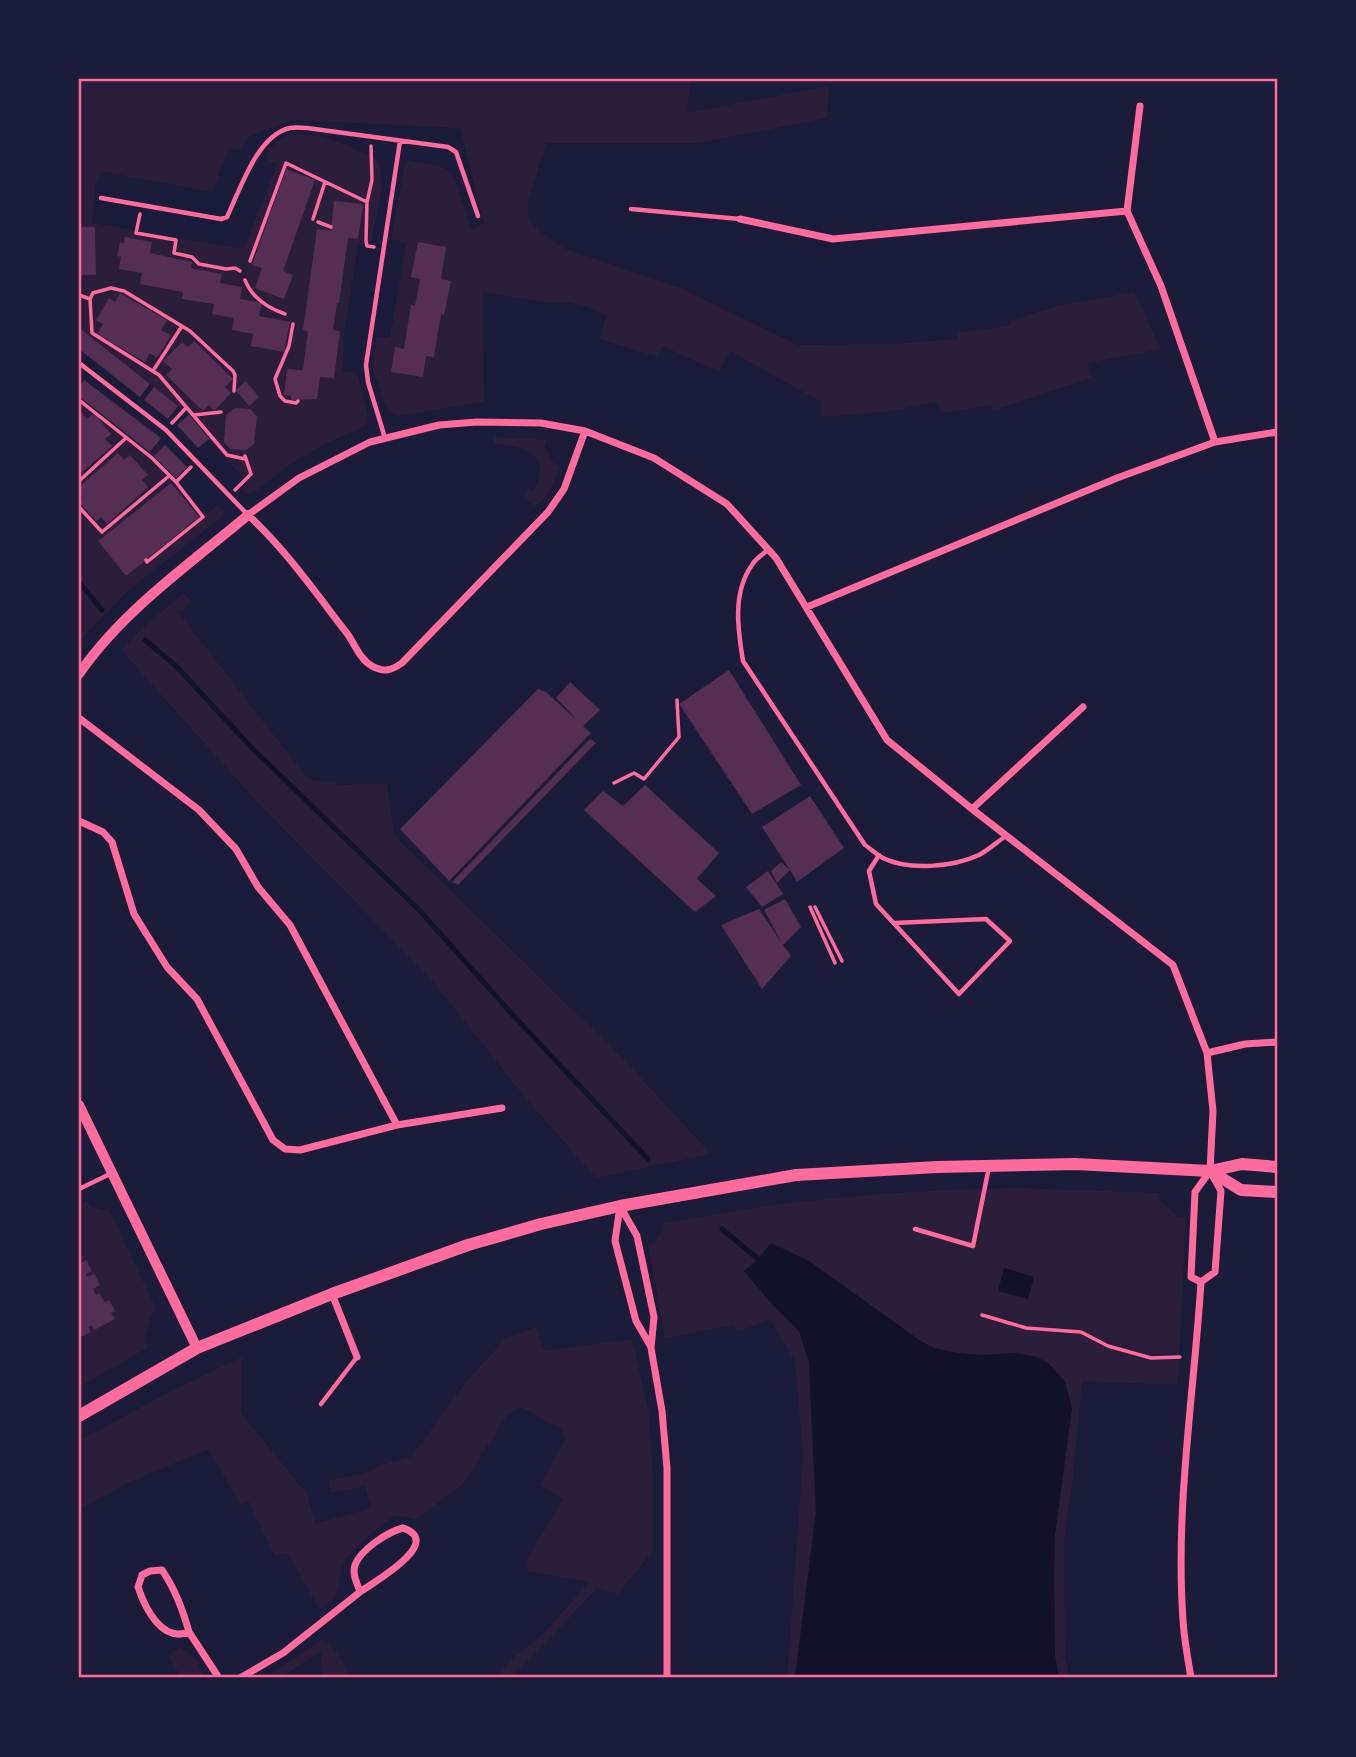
<svg xmlns="http://www.w3.org/2000/svg" width="1356" height="1757" viewBox="0 0 1356 1757" font-family="Literata,serif">
<style>
.green{fill:#2a1e3b}
.water{fill:#12122b}
.lines{fill:none;stroke-linecap:round;stroke-linejoin:round}
.stream{stroke:#12122b;stroke-width:5}
.building{fill:#542f53}
.path{stroke:#ff6b9d;stroke-width:3.5}
.service{stroke:#ff6b9d;stroke-width:4.5}
.minor{stroke:#ff6b9d;stroke-width:7}
.tertiary{stroke:#ff6b9d;stroke-width:10}
.secondary{stroke:#ff6b9d;stroke-width:12}
.neatline{fill:none;stroke:#ff6b9d;stroke-width:2.5}
</style>
<rect width="100%" height="100%" fill="#1b1b3a"/>
<path class="green" d="M79,79H691L687,113L829,86L827,118L699,143H546L528,203V218L538,230L564,248L683,289L797,345L893,344L958,339L957,333L1011,326V320L1058,306L1134,292L1161,349L1088,363L1092,378L994,410L992,405L941,413L938,402L884,412L821,417V402L730,351L719,372L662,346L658,357L600,339L606,315L585,306L567,302H546L483,292L484,402L401,416L388,412L373,370L376,337L390,338L406,243L391,239L405,163L408,160L442,167L452,172L472,230L484,223L460,128L291,120L246,138L243,148L237,150L229,147L212,192L104,172L100,174L96,180L92,223L244,249L277,164L269,161L266,155C288,114 344,145 374,157L380,164L382,188L371,244L358,245L343,339V372H356L358,376L368,417L367,425L319,447L288,466L253,493L245,494L243,489L248,483L178,406L82,330L79,324Z
M79,396L150,452L157,443L162,448L155,456L206,514L217,506L223,509V516L129,590L79,641Z
M493,437L547,440L545,447L554,464L559,466C555,481 550,497 535,506L522,497L528,489L533,491C554,455 525,446 494,444Z
M184,593L192,602L179,613L308,779L342,785L387,783L394,835L631,1067L711,1154L596,1178L528,1101L430,978L256,801L121,650L148,623Z
M1018,1188L1160,1193L1159,1200L1179,1217H1186L1178,1385L1082,1381L1073,1476L1064,1540L1065,1656L1070,1678H1059L1055,1656L1054,1575L1055,1534L1072,1408L1065,1382L1048,1363L1034,1356L1014,1353L982,1355L958,1353L934,1348L922,1342L809,1261L758,1259L744,1271L772,1304L799,1331L809,1362L816,1512L795,1678H787L803,1456L795,1361L770,1320L737,1332L734,1325L665,1338L648,1244L654,1243L662,1231L661,1224C779,1200 897,1190 1018,1188Z
M88,1201L90,1206L103,1210L108,1208L157,1310L152,1313L144,1342L147,1348L79,1387V1205Z
M536,1327L544,1351L632,1339L649,1412L653,1476V1551L618,1594L597,1588L512,1678H496L511,1660L545,1632L589,1582L528,1571L525,1562L564,1498L539,1486L565,1440L562,1430L521,1407L507,1415L463,1484L415,1520C409,1518 401,1515 394,1517C385,1521 348,1553 344,1562C335,1583 346,1594 319,1609L288,1553L275,1556L248,1501L240,1505L209,1449L132,1481L79,1509V1441L169,1392L242,1357L241,1413L307,1494L315,1524L371,1508L365,1486L330,1493L328,1480L362,1474L379,1466L412,1456L465,1383L506,1338Z
M322,1639C336,1652 345,1659 348,1678H323L321,1651L280,1678H265Z
M181,1647L197,1660L204,1678H181L168,1655Z"/>
<path class="water" d="M771,1243L809,1261L922,1342L934,1348L958,1353L982,1355L1014,1353L1034,1356L1048,1363L1065,1382L1072,1408L1055,1534L1054,1575L1055,1656L1059,1678H795L816,1512L809,1362L799,1331L772,1304L744,1271L758,1259Z
M1004,1268L1034,1277L1028,1299L998,1291Z"/>
<g class="lines">
<path class="stream" d="M79,582L102,610
M145,640L176,666L251,747L420,911L512,1014L648,1159
M722,1229L758,1259"/>
</g>
<path class="building" d="M286,169L315,180L283,271L293,275L284,299L255,288L262,268L252,265Z
M334,201L363,204L358,239L348,238L339,303H337L333,330L340,331L334,378L320,377L317,399L291,400V396L284,395L287,369L303,370L308,331L303,330L317,229L331,231Z
M79,227H95L96,275H79Z
M125,237L152,242L150,253L192,262L191,268L222,274L220,283L242,287L240,299L262,303L259,316L290,322L284,352L251,346L253,334L232,330L234,318L212,314L214,304L182,299L183,292L140,284L142,273L119,269L121,257L117,256L120,242L124,243Z
M418,242L446,247L441,279L451,281L444,315L441,314L434,357L426,356L423,377L391,372L395,347L404,349L411,305L415,306L420,279L411,277Z
M120,293L167,320L161,330L171,335L157,358L150,353L145,362L97,334L103,324L96,320L109,298L115,302Z
M82,330L150,384L140,397L79,349V334Z
M194,341L233,379L225,387L231,393L214,411L209,405L203,411L166,375L172,369L163,361L182,342L188,347Z
M84,380L161,438L150,452L79,396V387Z
M246,381L259,397L249,406L236,390Z
M154,387L178,406L168,419L144,400Z
M235,408L250,409L257,417L254,444L246,450L230,449L224,442L226,415Z
M81,412L87,419L94,413L111,434L105,439L112,446L79,475V414Z
M189,415L209,439L198,448L177,425Z
M165,445L187,467L176,478L154,456Z
M118,453L124,460L130,455L148,475L142,480L148,487L107,524L101,517L96,521L79,502L82,496L79,492V487Z
M171,483L199,517L126,576L98,541Z
M729,670L801,785L752,814L679,704Z
M570,682L600,710L583,726L591,733L449,881L400,829L538,689L546,692L578,721L556,698Z
M590,739L596,743L458,885L452,882Z
M645,785L719,853L697,879L716,896L695,912L584,810L603,791L623,806Z
M810,796L844,848L797,882L790,870L777,883L771,871L781,862L790,870L762,827Z
M768,871L783,894L762,907L746,887Z
M785,899L801,927L783,945L791,956L762,989L721,925L759,909L782,943L764,910Z
M79,1260L81,1263L86,1260L92,1271L86,1274L88,1277L94,1274L100,1285L93,1289L96,1295L99,1293L105,1302L109,1300L115,1311L111,1313L115,1319L94,1330L92,1325L88,1327L91,1332L79,1338Z"/>
<g class="lines">
<path class="path" d="M371,146L372,180L367,202L366,241L367,246L374,247
M140,214L136,233L176,240L174,253L192,257L199,264L226,269L235,268L240,271
M313,219L325,182
M318,222L331,227
M250,261L286,163L367,202
M245,280C252,298 268,308 285,314
M79,295L90,299
M293,324L289,346L275,379L280,396L285,401L296,403L298,401
M153,371L182,326
M234,391L235,375L233,371L190,331L124,291L111,288L93,293L90,299L92,333L159,375L227,455L245,459
M79,400L152,458L176,482L191,467
M194,415L221,412
M172,423L186,408
M79,481L126,438
M235,490L251,474L245,456
M79,507L102,532L169,476
M146,560L147,562L203,517L176,482
M614,783L634,773L644,779L679,737L677,700
M810,907L835,963
M815,907L842,961
M982,1315L1026,1328L1081,1332L1108,1346L1151,1358L1180,1357"/>
<path class="service" d="M101,198L221,219L227,217C240,190 257,135 290,128C295,127 302,128 307,128L448,147L456,152L478,216
M631,209L740,219
M79,363L166,430L247,514
M385,438L368,382L366,365L400,141
M768,550C763,554 755,559 752,565C732,593 738,630 743,661L865,845C871,849 877,855 883,858C909,871 953,867 979,855C988,850 997,842 1006,836
M879,855L869,871L876,904L959,994L1010,941L986,919L894,923
M79,1189L112,1173
M915,1229L973,1246L989,1167
M321,1404L357,1357"/>
<path class="minor" d="M1140,106L1127,211L1161,286L1215,442
M740,219L833,239L1127,211
M585,431L564,489L548,512L402,663C392,670 384,673 372,666C360,660 354,642 346,632C315,592 285,549 248,515L299,478L370,442L439,425L477,422L541,423L585,431L654,458L727,504L776,558L887,740L972,809L1173,965L1207,1053L1213,1111L1210,1171L1221,1191L1215,1272L1201,1282C1194,1394 1175,1507 1183,1620C1184,1639 1188,1659 1191,1678
M807,607L1117,478L1215,442L1277,432
M79,718L199,810L236,849L258,887L290,925L397,1125
M972,809L1083,707
M79,821L103,832L112,842L134,914L167,967L197,999L273,1140L285,1149L300,1150L397,1125L502,1108
M1207,1053L1245,1044L1277,1042
M620,1206L637,1236L654,1317L651,1348L662,1411L667,1468V1678
M620,1206L615,1241L636,1321L651,1347
M1201,1282L1191,1277L1195,1192L1210,1171
M332,1294L357,1357
M403,1528C445,1542 374,1582 360,1592C357,1583 352,1574 355,1565C361,1549 388,1532 403,1528Z
M162,1570C175,1589 183,1610 189,1632C162,1643 145,1608 138,1587L142,1575L150,1571Z
M189,1632L219,1678
M240,1678L283,1653L360,1592"/>
<path class="tertiary" d="M79,674C122,611 190,564 248,515
M79,1105L197,1348"/>
<path class="secondary" d="M1210,1171L1241,1190L1277,1192
M79,1416L197,1348L332,1294L468,1245L541,1224L620,1206L796,1175L937,1167L1075,1164L1210,1171L1242,1164L1277,1167"/>
</g>
<rect width="1356" height="1757" fill="none" stroke="#1b1b3a" stroke-width="161"/>
<rect x="80" y="80" width="1196" height="1596" class="neatline"/>
</svg>
